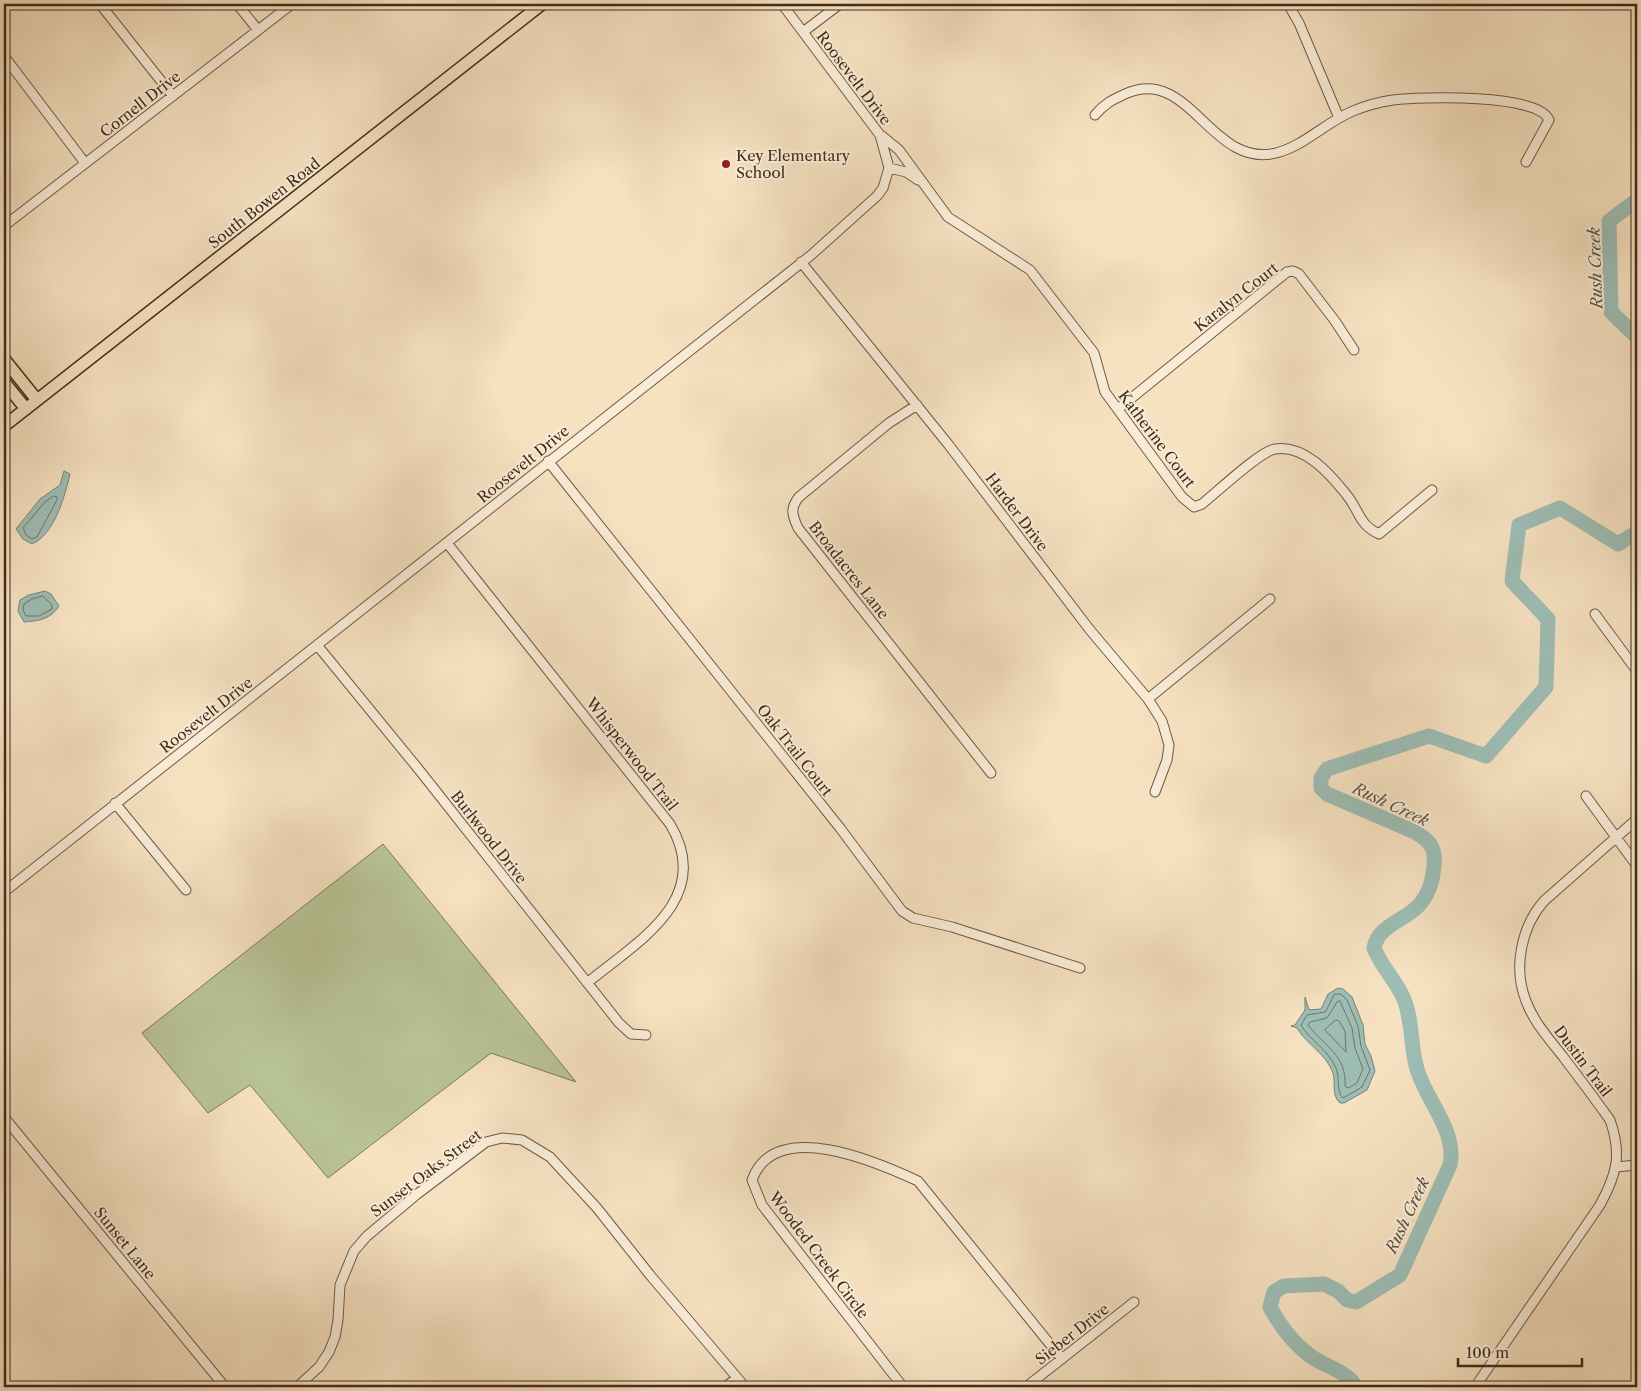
<svg xmlns="http://www.w3.org/2000/svg" width="1641" height="1391" viewBox="0 0 1641 1391" font-family="'Libre Caslon Text',serif">
<style>
.green{fill:#b8c396;stroke:#7d7858}
.water{fill:#9dbdb4;stroke:#798376}
.lines{fill:none;stroke-linecap:round;stroke-linejoin:round}
.shore{stroke:#707567;stroke-width:1}
.river{stroke:#9dbdb4;stroke-width:15}
.minor-casing{stroke:#6f5a44;stroke-width:11}
.major-casing{stroke:#422d1a;stroke-width:14}
.minor{stroke:#f9ecd7;stroke-width:9}
.major{stroke:#f6e1c1;stroke-width:11}
.poi-dot{fill:#8f2418;stroke:#f9ecd7;stroke-width:2}
.labels{text-anchor:middle;dominant-baseline:central;stroke-width:4;stroke-linejoin:round;paint-order:stroke}
.street-label{font-size:15px;fill:#422d1a;stroke:#f9ecd7}
.poi-label{font-size:15px;fill:#422d1a;stroke:#f9ecd7;text-anchor:start}
.water-label{font-size:16px;font-style:italic;fill:#595140;stroke:#f9ecd7}
</style>
<rect width="100%" height="100%" fill="#f6e1c1"/>
<filter id="stains"><feTurbulence type="fractalNoise" baseFrequency=".004" numOctaves="4"/><feColorMatrix values="0 0 0 0 .2 0 0 0 0 .09 0 0 0 0 .02 0 0 0 .5 -.17"/></filter>
<radialGradient id="worn" r=".72"><stop offset=".6" stop-color="#630" stop-opacity="0"/><stop offset="1" stop-color="#630" stop-opacity=".3"/></radialGradient>
<path class="green" d="M383,844L576,1082L491,1053L328,1178L250,1085L208,1113L142,1033Z"/>
<path class="water" d="M64,471L70,474C65,496 54,535 32,544L23,539L16,529L40,499L60,485Z
M45,591L51,594L59,606C51,619 39,621 24,622L18,611L20,600L29,595Z
M1338,988L1343,989L1352,997L1363,1025L1365,1044L1371,1056L1375,1071L1367,1090L1344,1103H1340C1331,1095 1336,1083 1333,1073C1326,1053 1307,1045 1297,1028L1291,1026L1295,1025L1305,1010V997L1309,1010L1321,1009L1328,994Z"/>
<g class="lines">
<path class="shore" d="M54,496L57,497V500L37,537L32,539L26,535L23,528L44,503Z
M43,596L52,605V609L39,616H26L23,610L24,604L32,599Z
M1335,994H1341L1347,1000L1358,1026L1361,1046L1370,1070L1362,1087L1343,1098C1336,1092 1340,1077 1336,1068C1327,1048 1310,1041 1301,1025L1307,1015L1325,1012Z
M1340,1001L1352,1028L1355,1048L1363,1069L1357,1083L1348,1088L1345,1086C1347,1055 1324,1046 1308,1025L1310,1022L1327,1018L1337,1002Z
M1336,1020L1339,1021L1345,1031L1346,1052L1325,1030Z"/>
<path class="river" d="M1637,200L1609,221L1611,312L1637,337
M1356,1387C1348,1371 1323,1366 1309,1355C1292,1342 1280,1326 1270,1307L1274,1292L1284,1286L1324,1284L1338,1291L1347,1300L1356,1302L1400,1275L1450,1165C1457,1130 1426,1101 1417,1069C1410,1046 1413,1019 1403,997C1395,980 1381,966 1374,948C1378,924 1408,920 1421,903C1429,893 1433,879 1434,866C1436,848 1430,841 1415,832L1327,794L1321,788V778L1327,769L1429,736L1486,756L1546,687L1548,619L1512,581L1519,525L1560,508L1618,544L1637,532"/>
<defs>
<path id="minor" d="M100,4L173,96
M237,4L258,30
M1288,4L1299,23L1339,118
M803,32L840,4
M4,56L85,163
M1095,115C1104,104 1112,100 1125,94C1189,64 1211,169 1276,153C1304,146 1326,122 1353,111C1365,106 1379,102 1393,100C1420,97 1539,93 1549,120L1526,162
M882,136L899,150L948,217L1030,270L1094,353L1105,392L1182,497L1194,507L1202,504C1216,493 1260,451 1275,449C1304,444 1330,474 1346,494C1360,511 1358,524 1379,534L1432,490
M889,168L906,172L918,180
M4,226L292,4
M801,262L948,444L1090,630L1148,699L1162,721L1169,745L1167,760L1155,792
M917,405L889,423L799,497C790,508 792,515 798,528L991,773
M1118,409L1287,272L1293,271L1299,274L1335,321L1354,350
M548,461L840,828L902,911L913,918L952,927L1080,968
M447,543L670,824C715,899 637,942 587,983
M1595,614L1637,671
M317,645L420,771L619,1023L631,1034L646,1035
M1148,699L1270,599
M1586,796L1637,866
M115,803L186,890
M4,892L810,256L877,196L883,188L889,168L880,135L782,4
M4,1117L225,1387
M1616,1167L1637,1165
M297,1387L319,1367L329,1352L335,1337L338,1320L340,1285L354,1251L367,1236L416,1195L486,1142L502,1138L522,1140L550,1157L597,1208L650,1275L745,1387
M725,1387L737,1378
M903,1387L762,1205L752,1180C775,1117 877,1162 918,1181L1062,1359
M1026,1387L1134,1302
M1475,1387L1600,1205C1617,1174 1622,1154 1610,1120C1595,1099 1580,1079 1564,1058C1551,1041 1534,1023 1526,1001C1513,968 1521,927 1544,901L1637,819"/>
<path id="major" d="M4,359L37,400
M4,382L26,409
M4,426L542,4"/>
</defs>
<use href="#minor" class="minor-casing"/>
<use href="#major" class="major-casing"/>
<use href="#minor" class="minor"/>
<use href="#major" class="major"/>
</g>
<circle class="poi-dot" cx="726" cy="164" r="5"/>
<g class="labels">
<g class="street-label">
<text transform="translate(854 78) rotate(53)">Roosevelt Drive</text>
<text transform="translate(140 104) rotate(-38)">Cornell Drive</text>
<text transform="translate(264 203) rotate(-38)">South Bowen Road</text>
<text transform="translate(1236 297) rotate(-38)">Karalyn Court</text>
<text transform="translate(1157 439) rotate(53)">Katherine Court</text>
<text transform="translate(523 464) rotate(-39)">Roosevelt Drive</text>
<text transform="translate(1017 512) rotate(53)">Harder Drive</text>
<text transform="translate(849 570) rotate(52)">Broadacres Lane</text>
<text transform="translate(206 715) rotate(-38)">Roosevelt Drive</text>
<text transform="translate(795 750) rotate(52)">Oak Trail Court</text>
<text transform="translate(632 754) rotate(52)">Whisperwood Trail</text>
<text transform="translate(489 837) rotate(52)">Burlwood Drive</text>
<text transform="translate(1583 1061) rotate(53)">Dustin Trail</text>
<text transform="translate(426 1173) rotate(-37)">Sunset Oaks Street</text>
<text transform="translate(125 1243) rotate(51)">Sunset Lane</text>
<text transform="translate(819 1255) rotate(53)">Wooded Creek Circle</text>
<text transform="translate(1072 1334) rotate(-38)">Sieber Drive</text>
</g>
<g class="poi-label">
<text x="736" y="155">Key Elementary<tspan x="736" dy="17">School</tspan></text>
</g>
<g class="water-label">
<text transform="translate(1595 268) rotate(-92)">Rush Creek</text>
<text transform="translate(1391 804) rotate(25)">Rush Creek</text>
<text transform="translate(1407 1215) rotate(-65)">Rush Creek</text>
</g>
</g>
<rect width="1641" height="1391" fill="none" stroke="#f6e1c1" stroke-width="20"/>
<rect x="5" y="5" width="1631" height="1381" fill="none" stroke="#422d1a" stroke-width="2.5"/>
<rect x="10" y="10" width="1621" height="1371" fill="none" stroke="#422d1a"/>
<path d="M1458 1358v8h124v-8" fill="none" stroke="#422d1a" stroke-width="2.5"/>
<text x="1466" y="1358" font-size="15" fill="#422d1a" stroke="#f9ecd7" stroke-width="4" paint-order="stroke">100 m</text>
<rect width="100%" height="100%" filter="url(#stains)"/>
<rect width="100%" height="100%" fill="url(#worn)"/>
</svg>
